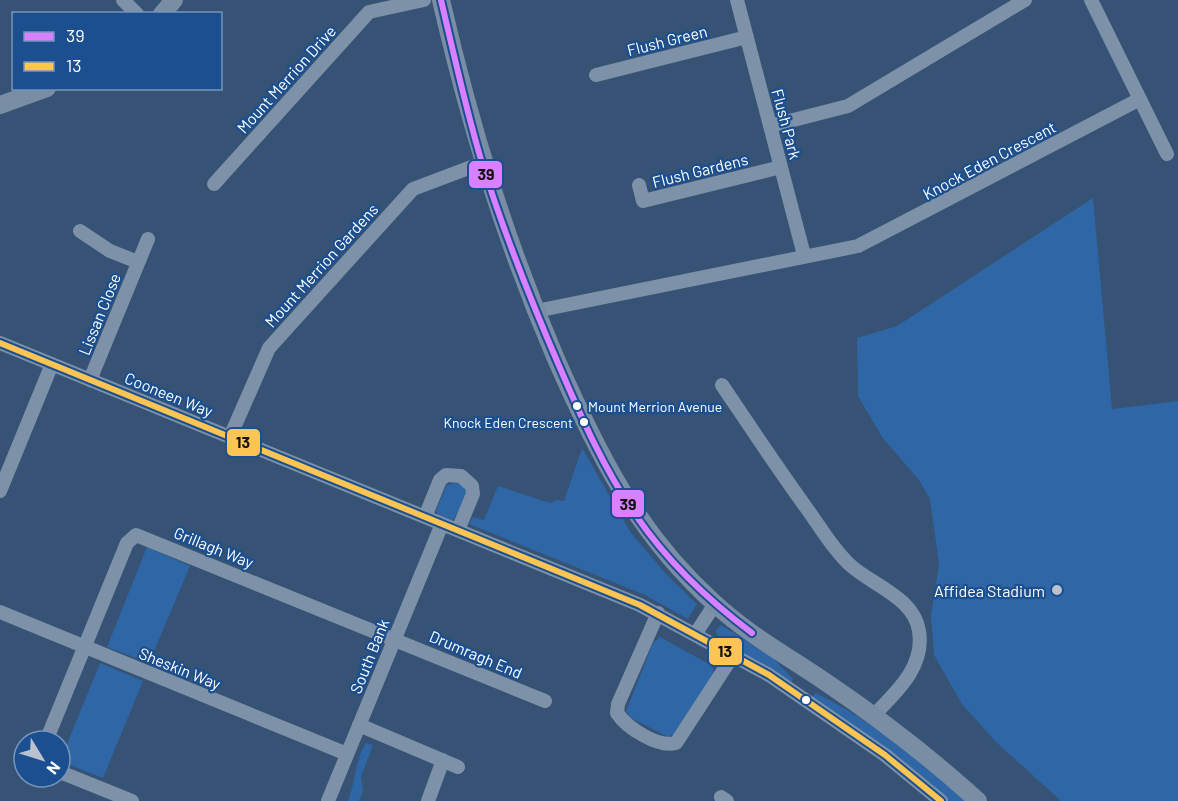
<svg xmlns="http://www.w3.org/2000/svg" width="1178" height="801" viewBox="0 0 1178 801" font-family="Barlow,sans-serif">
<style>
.green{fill:#2f66a5}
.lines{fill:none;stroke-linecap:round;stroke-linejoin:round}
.street{stroke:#7d92a8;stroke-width:14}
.secondary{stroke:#798da4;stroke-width:18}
.bus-1-casing{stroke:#1b4f8f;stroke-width:10}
.bus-2-casing{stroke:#1b4f8f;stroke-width:10}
.bus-1{stroke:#d880ff;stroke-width:6}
.bus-2{stroke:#fcc553;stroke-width:6}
.bus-dot{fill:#fff;stroke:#1b4f8f;stroke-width:2}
.poi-dot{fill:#b9c2ce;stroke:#1b4f8f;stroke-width:2}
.labels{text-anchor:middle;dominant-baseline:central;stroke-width:4.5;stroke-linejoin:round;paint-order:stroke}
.bus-label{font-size:14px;fill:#fff;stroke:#1b4f8f;text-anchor:start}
.street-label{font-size:16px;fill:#fff;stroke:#1b4f8f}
.poi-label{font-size:16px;fill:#fff;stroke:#1b4f8f;text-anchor:end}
.line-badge{stroke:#1b4f8f;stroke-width:2}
.pale-badge-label{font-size:16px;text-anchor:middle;font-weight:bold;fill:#111}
</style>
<rect width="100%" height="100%" fill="#365274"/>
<path class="green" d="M1093,198L1112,409L1178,401V801H1061L995,741L962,704L934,655L931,616L939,564L930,499L919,480L882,437L858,396L857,338L897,326Z
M582,448L631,533L666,574L697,604L688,619L645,595L469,524L473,517L484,520L498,486L550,503L557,500L564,501Z
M457,483L463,486L468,495L452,522L438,516L436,510L447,485Z
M147,547L190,566L149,663L107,647Z
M721,625L771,656L793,679L791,683L718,640L716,630Z
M660,637L709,664L713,668V678L678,732L668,737L631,718L626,711L653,643Z
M100,663L143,681L103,778L60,761Z
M816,693C872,721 919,760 966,801H949L896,757L812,697Z
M366,743L373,745L361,777L363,791L359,801H348C356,781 354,762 366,743Z"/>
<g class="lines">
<path class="street" d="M123,0L137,14
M737,0L804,255
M1091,0L1167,154
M596,75L747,37
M770,126L848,106L1025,0
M214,184L369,12L424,0
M639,185L643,201L781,167
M80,231L110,251L138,262
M536,311L858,246L1140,99
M0,343L640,605L769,675L885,755L941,801
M90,380L148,239
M722,385C749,425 776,466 805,506C819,525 831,547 849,564C871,585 914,597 919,631C925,667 896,692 874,715
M230,437L269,348L413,189L482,163
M0,491L52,364
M425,517L440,480L446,475L461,476L472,486L473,494L458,530
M0,612L347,754
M658,613L618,704L617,713C627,728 658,748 676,743L734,654
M696,633L715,604
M359,725L458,767
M46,741L127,543L136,535L545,701
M60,772L132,801
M721,797L727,801
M328,801L442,524
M428,801L443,760"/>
<path class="secondary" d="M441,0C470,125 505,240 556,359C597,452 636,532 713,602C747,634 789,657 827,683C880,719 931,758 978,801
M162,14L174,0
M0,105L47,88"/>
<defs>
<path id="bus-1" d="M441,0C454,55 466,110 482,163C504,233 531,301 560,368C582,419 605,471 637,517C668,562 708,600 752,633"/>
<path id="bus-2" d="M0,343L640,605L769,675L885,755L941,801"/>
</defs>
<use href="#bus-1" class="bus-1-casing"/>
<use href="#bus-2" class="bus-2-casing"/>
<use href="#bus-1" class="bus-1"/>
<use href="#bus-2" class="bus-2"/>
</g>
<g class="bus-dot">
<circle cx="577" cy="406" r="5"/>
<circle cx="584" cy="422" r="5"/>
<circle cx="806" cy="700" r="5"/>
</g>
<circle class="poi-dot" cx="1057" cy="590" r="6"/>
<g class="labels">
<g class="bus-label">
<text x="588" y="406">Mount Merrion Avenue</text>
<text x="573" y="422" text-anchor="end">Knock Eden Crescent</text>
</g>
<g class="street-label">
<text transform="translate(667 40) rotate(-14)">Flush Green</text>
<text transform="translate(286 79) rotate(-48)">Mount Merrion Drive</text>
<text transform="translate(787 124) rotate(75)">Flush Park</text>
<text transform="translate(989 160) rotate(-28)">Knock Eden Crescent</text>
<text transform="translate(700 170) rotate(-14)">Flush Gardens</text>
<text transform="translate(321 265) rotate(-48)">Mount Merrion Gardens</text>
<text transform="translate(99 314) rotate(-68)">Lissan Close</text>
<text transform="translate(169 394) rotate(22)">Cooneen Way</text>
<text transform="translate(214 547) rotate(22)">Grillagh Way</text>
<text transform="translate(476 654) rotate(23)">Drumragh End</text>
<text transform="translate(369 656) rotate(-68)">South Bank</text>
<text transform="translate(180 668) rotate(22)">Sheskin Way</text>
</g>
<g class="poi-label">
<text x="1045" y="590">Affidea Stadium</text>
</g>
</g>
<g class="line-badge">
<rect x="468" y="160" width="35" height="29" rx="6" fill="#d880ff"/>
<rect x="226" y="428" width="35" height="29" rx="6" fill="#fcc553"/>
<rect x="611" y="489" width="34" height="29" rx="6" fill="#d880ff"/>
<rect x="708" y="637" width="35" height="29" rx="6" fill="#fcc553"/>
</g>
<g class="pale-badge-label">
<text x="486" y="180">39</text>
<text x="243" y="448">13</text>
<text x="628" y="510">39</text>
<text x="725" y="657">13</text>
</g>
<rect x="12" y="12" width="210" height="78" fill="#1b4f8f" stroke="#7695bc" stroke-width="1.5"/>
<rect x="24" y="32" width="30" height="9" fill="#d880ff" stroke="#7695bc" stroke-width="1.5"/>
<text x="66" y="42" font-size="18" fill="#ffffff">39</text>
<rect x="24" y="62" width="30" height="9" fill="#fcc553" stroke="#7695bc" stroke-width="1.5"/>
<text x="66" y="72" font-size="18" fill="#ffffff">13</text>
<g transform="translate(42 759) rotate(128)"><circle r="28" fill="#1b4f8f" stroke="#7695bc" stroke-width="1.5"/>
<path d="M0-4.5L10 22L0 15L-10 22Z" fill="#b9c2ce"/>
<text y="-9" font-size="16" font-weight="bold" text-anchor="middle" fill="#ffffff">N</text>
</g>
</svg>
